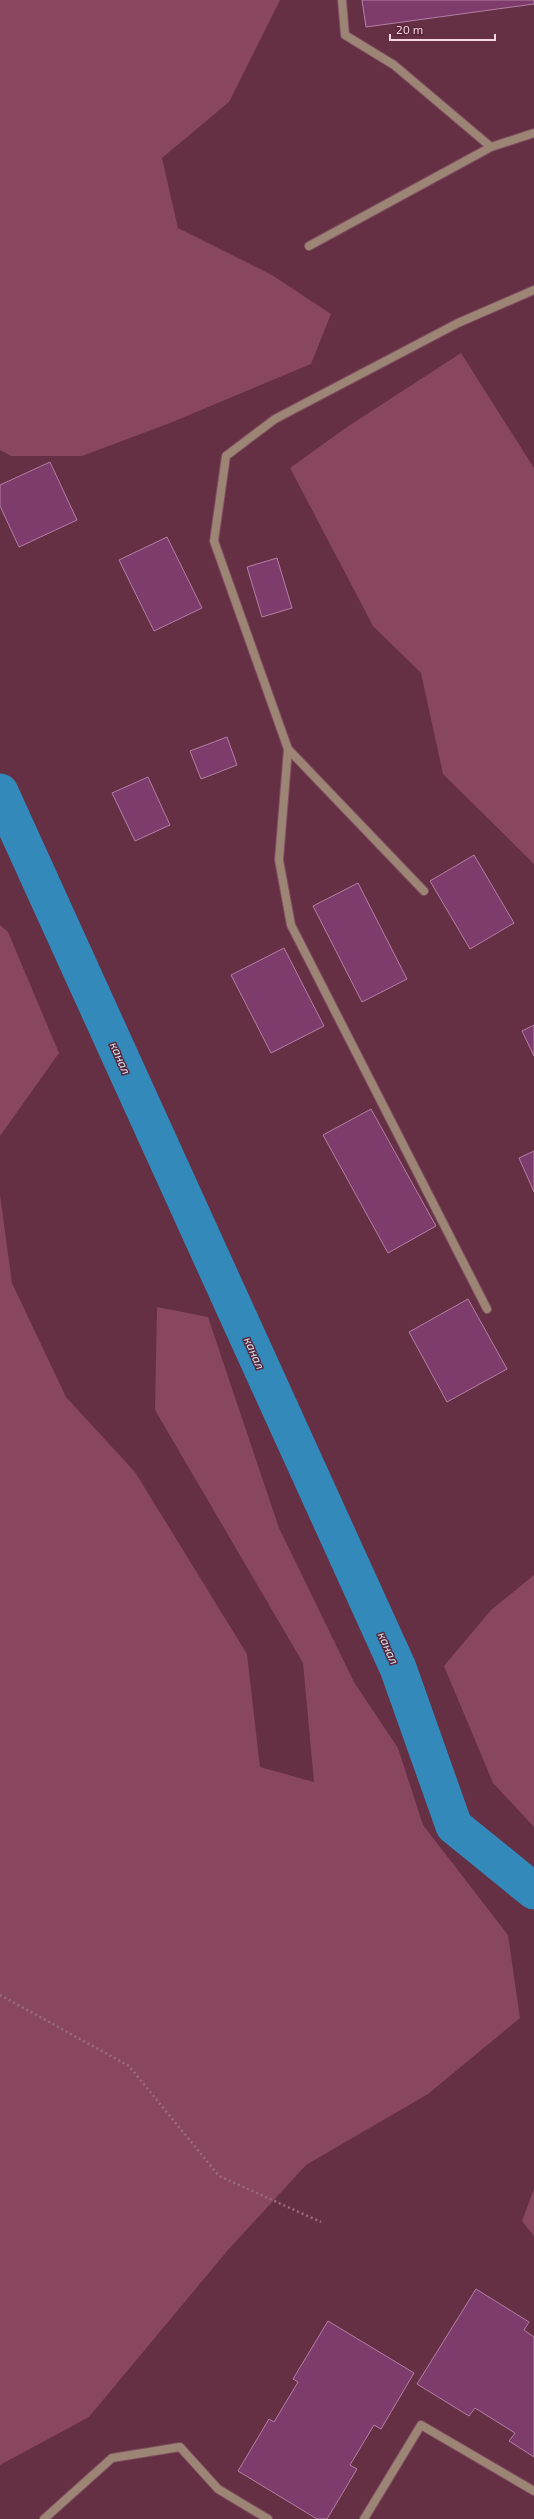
<svg xmlns="http://www.w3.org/2000/svg" width="534" height="2519" viewBox="0 0 534 2519" font-family="'Exo 2',sans-serif">
<style>
.green{fill:#88465f}
.lines{fill:none;stroke-linecap:round;stroke-linejoin:round}
.canal{stroke:#3289ba;stroke-width:37}
.building{fill:#7e3c6d;stroke:#b37fa4}
.service-casing{stroke:#7f4d60;stroke-width:10}
.path{stroke:#9b6c7d;stroke-width:2.5;stroke-dasharray:2 3;stroke-linecap:butt}
.service{stroke:#9c8575;stroke-width:8}
.labels{text-anchor:middle;dominant-baseline:central;stroke-width:3;stroke-linejoin:round;paint-order:stroke}
.water-label{font-size:12px;font-style:italic;fill:#d1e5f2;stroke:#592539}
</style>
<rect width="100%" height="100%" fill="#652f44"/>
<path class="green" d="M0,0H280L229,102L162,158L178,228L272,275L331,314L311,364L170,423L82,456H11L0,450Z
M461,353L534,468V864L443,774L421,673L373,626L290,468L347,427Z
M0,925L8,932L59,1053L0,1136Z
M0,1195L12,1283L66,1397L135,1472L247,1654L260,1767L314,1782L303,1663L155,1410L157,1307L208,1317L279,1528L354,1682L398,1748L423,1825L508,1935L520,2018L428,2094L306,2165L228,2250L89,2417L0,2465Z
M534,1575V1827L493,1783L444,1666L491,1610Z
M534,2189V2236L522,2221Z"/>
<g class="lines">
<path class="canal" d="M0,792L398,1668L454,1826L534,1891"/>
</g>
<path class="building" d="M362,0H534V4L366,27Z
M50,462L77,520L19,547L0,506V485Z
M167,537L202,608L154,631L119,560Z
M277,558L292,608L262,617L247,567Z
M227,737L237,765L201,779L190,751Z
M148,777L170,825L135,841L112,793Z
M474,855L514,923L470,949L430,881Z
M358,883L407,979L362,1002L313,906Z
M284,948L324,1026L271,1053L231,975Z
M534,1025V1056L522,1031Z
M371,1109L436,1226L388,1253L323,1135Z
M534,1151V1192L519,1158Z
M468,1299L507,1369L447,1402L409,1332Z
M476,2289L529,2322L524,2330L534,2337V2457L509,2441L515,2433L475,2408L469,2416L417,2384Z
M328,2321L414,2373L381,2429L374,2425L350,2465L357,2469L327,2519H317L238,2471L269,2419L274,2422L298,2382L293,2379Z"/>
<g class="lines">
<defs>
<path id="service" d="M342,0L345,35L394,65L491,147
M309,246L491,147L534,133
M288,749L214,541L226,456L275,419L458,323L534,290
M424,891L288,749L279,860L291,925L487,1309
M44,2519L112,2458L180,2447L218,2489L268,2519
M364,2519L421,2425L534,2491"/>
</defs>
<use href="#service" class="service-casing"/>
<path class="path" d="M0,1995L129,2066L219,2176L321,2222"/>
<use href="#service" class="service"/>
</g>
<g class="labels">
<g class="water-label">
<text transform="translate(121 1058) rotate(66)">канал</text>
<text transform="translate(255 1353) rotate(66)">канал</text>
<text transform="translate(389 1648) rotate(66)">канал</text>
</g>
</g>
<path d="M390 34v6h105v-6" fill="none" stroke="#f7d5df" stroke-width="2"/>
<text x="396" y="34" font-size="12" fill="#f7d5df" stroke="#592539" stroke-width="3" paint-order="stroke">20 m</text>
</svg>
